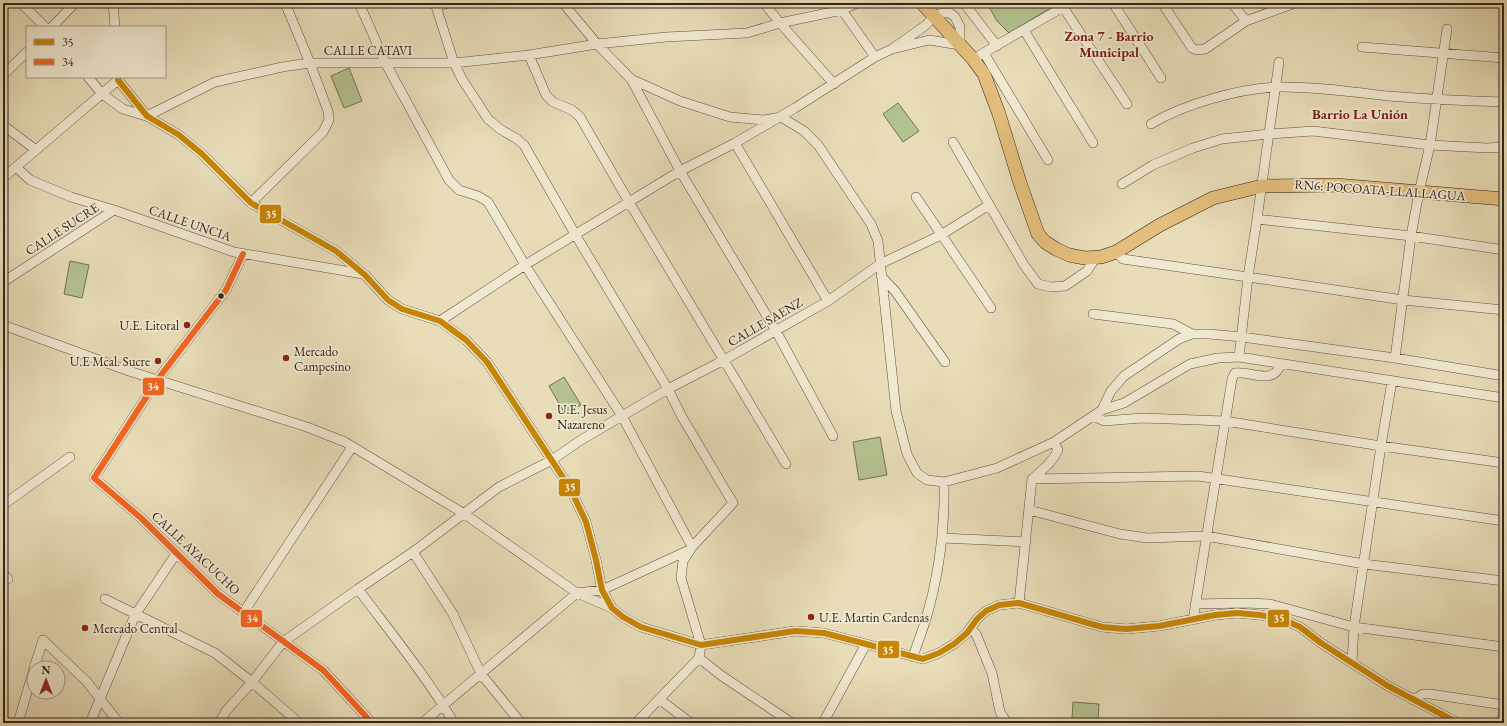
<svg xmlns="http://www.w3.org/2000/svg" width="1507" height="726" viewBox="0 0 1507 726" font-family="'EB Garamond',serif">
<style>
.green{fill:#b4c290;stroke:#737256}
.lines{fill:none;stroke-linecap:round;stroke-linejoin:round}
.minor-casing{stroke:#605143;stroke-width:10}
.highway-casing{stroke:#32221c;stroke-width:14}
.minor{stroke:#f0e9d1;stroke-width:9}
.highway{stroke:#e4be7c;stroke-width:13}
.bus-1-casing{stroke:#f0e9d1;stroke-width:9}
.bus-2-casing{stroke:#f0e9d1;stroke-width:9}
.bus-1{stroke:#c68507;stroke-width:6}
.bus-2{stroke:#f26522;stroke-width:6}
.bus-dot{fill:#32221c;stroke:#f0e9d1;stroke-width:1.5}
.poi-dot{fill:#8f2418;stroke:#f0e9d1;stroke-width:1.5}
.labels{text-anchor:middle;dominant-baseline:central;stroke-width:3.5;stroke-linejoin:round;paint-order:stroke}
.street-label{font-size:13px;fill:#32221c;stroke:#f0e9d1}
.poi-label{font-size:13px;fill:#32221c;stroke:#f0e9d1;text-anchor:start}
.neighbourhood-label{font-size:14px;font-weight:bold;fill:#7a1f14;stroke:#f0e9d1}
.line-badge{stroke:#f0e9d1;stroke-width:1.5}
.badge-label{font-size:11px;text-anchor:middle;font-weight:bold;fill:#fff}
</style>
<rect width="100%" height="100%" fill="#e8ddb8"/>
<filter id="stains"><feTurbulence type="fractalNoise" baseFrequency=".005" numOctaves="4"/><feColorMatrix values="0 0 0 0 .2 0 0 0 0 .09 0 0 0 0 .02 0 0 0 .5 -.17"/></filter>
<radialGradient id="worn" r=".72"><stop offset=".6" stop-color="#630" stop-opacity="0"/><stop offset="1" stop-color="#630" stop-opacity=".3"/></radialGradient>
<path class="green" d="M987,3H1059L1009,33L997,21Z
M349,68L362,101L344,108L331,76Z
M898,103L919,131L903,142L883,114Z
M70,261L89,265L82,298L64,294Z
M564,377L581,405L565,414L549,386Z
M880,437L887,475L859,480L853,442Z
M1073,702L1099,704L1098,720L1072,718Z"/>
<g class="lines">
<defs>
<path id="minor" d="M21,3L45,27
M113,3L115,27
M359,3L386,64L449,180L459,190L478,196L488,202L525,265L622,416L692,547L683,561L681,578L701,645L699,658L636,723
M435,3L454,63L462,79L488,119L500,129L517,139L524,145L575,234L668,389L682,417L733,503L692,547
M563,3L597,44L631,79L680,101L730,117L764,120L781,117L804,131L818,145L871,224L878,241L896,411L907,454L917,473L927,480L944,482L997,468L1054,442L1102,410L1124,403L1190,364L1218,358L1239,357L1504,398
M764,3L780,23L834,84
M964,3L997,46
M1113,3L1161,78
M1162,3L1192,48L1197,50L1205,49L1246,21L1295,3
M1232,3L1246,21
M436,7L448,3
M1063,7L1127,104
M842,10L875,57
M52,27L75,3
M1024,30L1093,143
M1362,47L1504,58
M984,53L1048,160
M529,55L546,95L553,102L572,110L580,117L629,202L786,464
M980,55L1070,3
M3,75L27,52
M88,77L102,94L123,109L146,116
M119,77L118,80L147,116L179,135L202,154L251,203L336,251L365,275L388,300L402,309L440,321L466,340L487,362L570,488L586,522L596,560L602,590L612,608L623,617L641,627L701,645L795,631L824,633L923,659L939,653L954,644L967,633L977,619L986,611L999,605L1019,603L1102,627L1126,629L1159,626L1215,615L1237,613L1260,615L1282,619L1300,627L1321,643L1388,686L1458,723
M631,79L680,171L776,331L833,436
M147,116L215,82L282,67L310,63H454L529,55L597,44L666,37L747,33L780,23L842,10L857,3
M1151,124C1184,104 1238,89 1276,87C1312,86 1353,92 1388,96C1427,99 1465,101 1504,102
M3,125L36,150
M953,142L1024,265L1038,284L1051,287L1065,286L1087,271L1096,257
M735,143L828,301
M16,167L30,180L71,197L114,210L234,252L363,274
M3,178L118,80
M1122,184L1153,165L1193,148L1222,139L1269,134L1313,131L1430,145L1487,148L1504,147
M916,197L991,308
M251,203L323,132L329,120L328,111L310,63L285,3
M1257,219L1411,236L1504,250
M1116,252L1123,259L1248,277L1403,300L1504,310
M243,254L226,290L158,379L94,478L141,518L218,594L323,670L372,723
M881,276L895,291L945,362
M3,282L114,210
M1093,314L1173,324L1192,334
M440,321L525,265L680,171L735,143L795,108L875,57L892,49L926,25L934,16L942,13H950L955,17L960,27V45L929,40L892,49
M3,325L129,371L307,427L345,442L463,513L577,593L612,608
M1239,357L1248,277L1257,219L1279,62
M1395,358L1411,236L1419,192L1430,145L1447,29
M1102,410L1111,391L1124,376L1179,339L1192,334H1209L1242,337L1395,358L1504,376
M1093,416L1104,421L1142,418L1225,421L1381,446L1504,463
M1032,479L1198,476L1504,521
M3,505L70,457
M1029,510L1120,534L1147,538L1206,536L1364,564L1504,581
M942,538L1026,542
M413,552L453,614L481,674L521,723
M3,573L8,579
M358,589C391,633 426,676 454,723
M105,599L215,653L252,682L299,723
M1019,603L1032,479C1042,470 1052,463 1058,450L1054,442
M1195,604L1245,603L1270,604L1354,627L1504,647
M243,613L352,447
M1193,620L1232,379L1235,373C1252,371 1273,386 1281,364
M970,628L976,634L992,673L1000,712L1007,723
M913,657C917,644 922,632 926,619C939,575 945,528 944,482
M699,658L722,676L792,723
M1352,662L1354,627L1381,446L1392,381
M34,668L43,640L87,682L119,723
M659,699L691,723
M1413,700L1423,694H1430L1504,705
M18,723L34,669
M90,723L135,615L176,554
M219,723L226,711L252,682L283,642L358,589L413,552L499,487L552,460L581,440L668,389L724,360L828,301L880,264L941,235L989,205
M422,723L577,593L602,590L689,550
M823,723L866,644
M1502,723L1504,703"/>
<path id="highway" d="M922,3L973,59L984,74L999,114L1020,183L1038,234L1045,242L1056,249L1069,255L1085,258L1101,257L1116,252L1160,225L1213,198L1262,186L1336,185L1504,199"/>
</defs>
<use href="#minor" class="minor-casing"/>
<use href="#highway" class="highway-casing"/>
<use href="#minor" class="minor"/>
<use href="#highway" class="highway"/>
<defs>
<path id="bus-1" d="M119,77L118,80L147,116L179,135L202,154L251,203L336,251L365,275L388,300L402,309L440,321L466,340L487,362L570,488L586,522L596,560L602,590L612,608L623,617L641,627L701,645L795,631L824,633L923,659L939,653L954,644L967,633L977,619L986,611L999,605L1019,603L1102,627L1126,629L1159,626L1215,615L1237,613L1260,615L1282,619L1300,627L1321,643L1388,686L1458,723"/>
<path id="bus-2" d="M243,254L226,290L158,379L94,478L141,518L218,594L323,670L372,723"/>
</defs>
<use href="#bus-1" class="bus-1-casing"/>
<use href="#bus-2" class="bus-2-casing"/>
<use href="#bus-1" class="bus-1"/>
<use href="#bus-2" class="bus-2"/>
</g>
<circle class="bus-dot" cx="221" cy="296" r="3.5"/>
<g class="poi-dot">
<circle cx="187" cy="325" r="4"/>
<circle cx="286" cy="358" r="4"/>
<circle cx="158" cy="361" r="4"/>
<circle cx="549" cy="416" r="4"/>
<circle cx="811" cy="617" r="4"/>
<circle cx="85" cy="628" r="4"/>
</g>
<g class="labels">
<g class="street-label">
<text x="368" y="50">CALLE CATAVI</text>
<text transform="translate(1380 190) rotate(4)">RN6: POCOATA-LLALLAGUA</text>
<text transform="translate(190 223) rotate(19)">CALLE UNCIA</text>
<text transform="translate(62 229) rotate(-33)">CALLE SUCRE</text>
<text transform="translate(765 322) rotate(-30)">CALLE SAENZ</text>
<text transform="translate(196 553) rotate(43)">CALLE AYACUCHO</text>
</g>
<g class="poi-label">
<text x="179" y="325" text-anchor="end">U.E. Litoral</text>
<text x="294" y="351">Mercado<tspan x="294" dy="15">Campesino</tspan></text>
<text x="150" y="361" text-anchor="end">U.E Mcal. Sucre</text>
<text x="557" y="409">U.E. Jesus<tspan x="557" dy="15">Nazareno</tspan></text>
<text x="819" y="617">U.E. Martin Cardenas</text>
<text x="93" y="628">Mercado Central</text>
</g>
<g class="neighbourhood-label">
<text x="1109" y="36">Zona 7 - Barrio<tspan x="1109" dy="16">Municipal</tspan></text>
<text x="1360" y="114">Barrio La Unión</text>
</g>
</g>
<g class="line-badge">
<rect x="259" y="204" width="23" height="20" rx="4" fill="#c68507"/>
<rect x="142" y="377" width="23" height="19" rx="4" fill="#f26522"/>
<rect x="558" y="478" width="23" height="19" rx="4" fill="#c68507"/>
<rect x="240" y="609" width="23" height="19" rx="4" fill="#f26522"/>
<rect x="1267" y="609" width="23" height="19" rx="4" fill="#c68507"/>
<rect x="877" y="640" width="23" height="19" rx="4" fill="#c68507"/>
</g>
<g class="badge-label">
<text x="271" y="218">35</text>
<text x="153" y="390">34</text>
<text x="570" y="491">35</text>
<text x="252" y="622">34</text>
<text x="1279" y="622">35</text>
<text x="888" y="654">35</text>
</g>
<rect width="1507" height="726" fill="none" stroke="#e8ddb8" stroke-width="16"/>
<rect x="4" y="4" width="1499" height="718" fill="none" stroke="#32221c" stroke-width="2"/>
<rect x="8" y="8" width="1491" height="710" fill="none" stroke="#32221c"/>
<rect x="26" y="26" width="140" height="52" fill="#f0e9d1" stroke="#a49989"/>
<rect x="34" y="39" width="20" height="6" fill="#c68507" stroke="#a49989"/>
<text x="62" y="46" font-size="12" fill="#32221c">35</text>
<rect x="34" y="59" width="20" height="6" fill="#f26522" stroke="#a49989"/>
<text x="62" y="66" font-size="12" fill="#32221c">34</text>
<g transform="translate(46 680)"><circle r="19" fill="#f0e9d1" stroke="#a49989"/>
<path d="M0-3L7 15L0 10L-7 15Z" fill="#8f2418"/>
<text y="-6" font-size="11" font-weight="bold" text-anchor="middle" fill="#32221c">N</text>
</g>
<rect width="100%" height="100%" filter="url(#stains)"/>
<rect width="100%" height="100%" fill="url(#worn)"/>
</svg>
